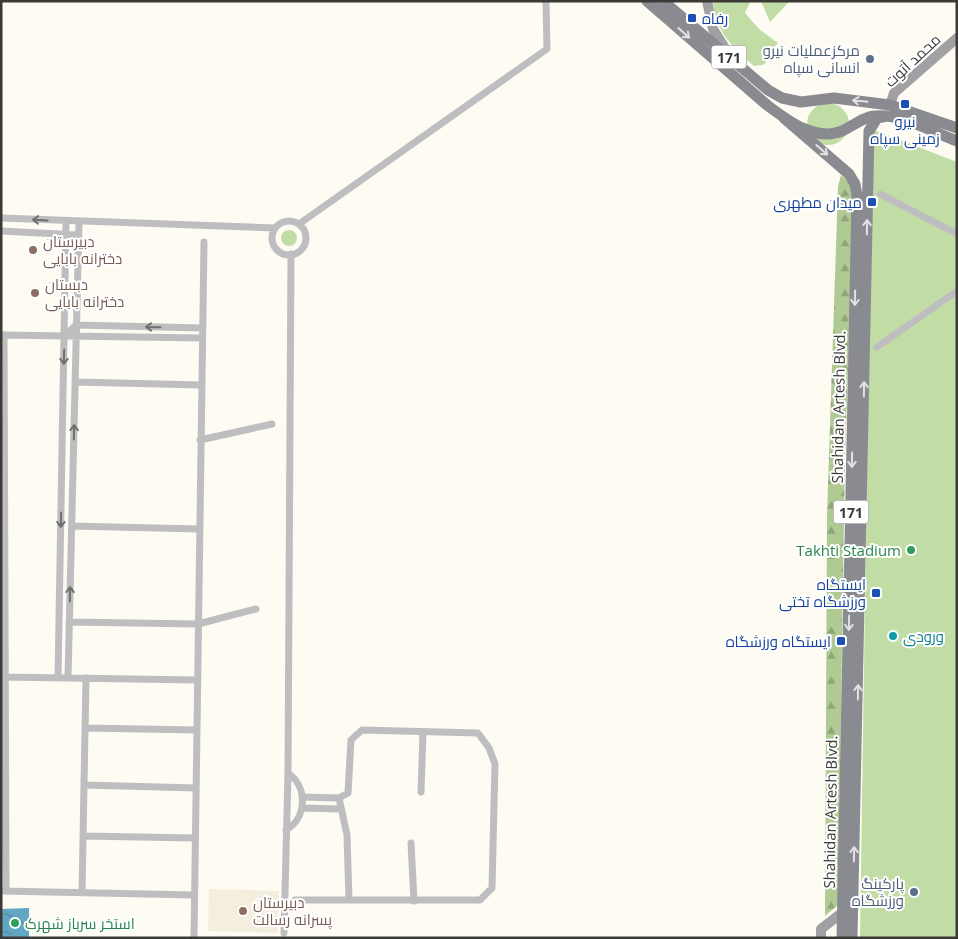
<svg xmlns="http://www.w3.org/2000/svg" width="958" height="939" viewBox="0 0 958 939" font-family="'Open Sans',Cairo,sans-serif">
<style>
.built{fill:#f4eedf}
.grass{fill:#c2dca6}
.forest{fill:url(#forest-firs)}
.water{fill:url(#water-ripples)}
.lines{fill:none;stroke-linecap:round;stroke-linejoin:round}
.street{stroke:#bebec1;stroke-width:7}
.secondary{stroke:#a0a0a5;stroke-width:10}
.primary{stroke:#8a8b91;stroke-width:11}
.oneway{stroke:#e2e2e4}
.oneway2{stroke:#6f6f6e}
.transit-dot{fill:#1a4fb4;stroke:#fff;stroke-width:2}
.service-dot{fill:#5c6f8a;stroke:#fff;stroke-width:2}
.education-dot{fill:#8d6e63;stroke:#fff;stroke-width:2}
.leisure-dot{fill:#2e9e5b;stroke:#fff;stroke-width:2}
.culture-dot{fill:#0f9aa8;stroke:#fff;stroke-width:2}
.labels{text-anchor:middle;dominant-baseline:central;stroke-width:4;stroke-linejoin:round;paint-order:stroke}
.shield{fill:#fff;stroke:#767573;stroke-width:1}
.shield-label{font-size:14px;font-weight:bold;fill:#3b3a37}
.transit-label{font-size:15px;fill:#164399;stroke:#fff;text-anchor:end}
.service-label{font-size:15px;fill:#4e5e75;stroke:#fff;text-anchor:end}
.street-label{font-size:15px;fill:#3b3a37;stroke:#fff}
.education-label{font-size:15px;fill:#785e54;stroke:#fff;text-anchor:start}
.leisure-label{font-size:15px;fill:#27864d;stroke:#fff;text-anchor:end}
.culture-label{font-size:15px;fill:#0d838f;stroke:#fff;text-anchor:start}
</style>
<defs>
<pattern id="forest-firs" width="22" height="20" patternUnits="userSpaceOnUse" patternTransform="scale(1.25)"><rect width="22" height="20" fill="#b0ca93"/><path d="M5 1l3.5 6h-7zM16 11l3.5 6h-7z" fill="#90a579"/></pattern>
<pattern id="water-ripples" width="26" height="14" patternUnits="userSpaceOnUse" patternTransform="scale(1.25)"><rect width="26" height="14" fill="#62a7c2"/><path d="M2 4q2-2 4 0t4 0M15 11q2-2 4 0t4 0" fill="none" stroke="#52899e"/></pattern>
</defs>
<rect width="100%" height="100%" fill="#fefbf3"/>
<path class="built" d="M209,889L279,891L278,933L208,931Z"/>
<path class="grass" d="M713,1H754L750,2L745,13L759,29L778,43L769,53L772,56L763,65L754,66C734,49 714,30 713,1Z
M761,1H790L770,22Z
M807 124a21 21 0 1 1 42 0a21 21 0 1 1-42 0Z
M872,129L957,162V938H860Z
M281 238a8 8 0 1 1 16 0a8 8 0 1 1-16 0Z"/>
<path class="forest" d="M841,175L853,186L854,200L845,454L838,905L825,916L827,515L838,187Z"/>
<path class="water" d="M29,908V938H1V909Z"/>
<g class="lines">
<path class="street" d="M880,194L957,234
M1,218L275,228
M272 238a17 17 0 1 1 34 0a17 17 0 1 1-34 0Z
M299,224L547,49L546,1
M1,231L78,235
M1,335L202,338
M4,335L6,891
M64,336L76,325L202,328
M877,347L957,291
M75,382L201,385
M200,440L272,424
M72,526L199,529
M69,622L198,624L256,609
M2,677L197,680
M58,678L66,221
M68,678L79,222
M85,728L197,730
M84,785L196,788
M421,792L423,732
M302,797L339,798
M302,808L340,809
M286,830C307,818 308,787 288,773
M83,836L195,838
M411,843L414,901
M1,891L194,895
M82,893L86,678
M295,900H480L492,888L495,764L489,748L478,733L362,730L351,740L348,793L339,798L347,835L349,900
M284,933L288,773L291,254
M194,938L204,242"/>
<path class="secondary" d="M707,1L713,29L728,53
M890,105L894,93L957,38
M821,938V929L843,912"/>
<path class="primary" d="M647,1L767,105C788,121 817,143 844,130C854,125 865,116 876,116C902,114 932,132 957,141
M663,1L768,90L782,98L801,102L834,98L890,105L957,128
M784,118L849,174L855,184L857,195L842,938
M852,938L869,131L877,118L887,116"/>
</g>
<defs><path id="oneway-shaft" d="M-6 0H5M1.5-3L5.5 0L1.5 3" fill="none" stroke-width="1.6" stroke-linecap="round" stroke-linejoin="round" transform="scale(1.25)"/></defs>
<g class="oneway">
<use href="#oneway-shaft" transform="translate(684 33) rotate(42)"/>
<use href="#oneway-shaft" transform="translate(860 101) rotate(-174)"/>
<use href="#oneway-shaft" transform="translate(822 150) rotate(41)"/>
<use href="#oneway-shaft" transform="translate(867 227) rotate(-89)"/>
<use href="#oneway-shaft" transform="translate(855 298) rotate(91)"/>
<use href="#oneway-shaft" transform="translate(864 389) rotate(-89)"/>
<use href="#oneway-shaft" transform="translate(852 460) rotate(91)"/>
<use href="#oneway-shaft" transform="translate(849 623) rotate(91)"/>
<use href="#oneway-shaft" transform="translate(858 692) rotate(-89)"/>
<use href="#oneway-shaft" transform="translate(854 854) rotate(-89)"/>
</g>
<g class="oneway2">
<use href="#oneway-shaft" transform="translate(40 220) rotate(-177)"/>
<use href="#oneway-shaft" transform="translate(153 327) rotate(-179)"/>
<use href="#oneway-shaft" transform="translate(64 357) rotate(91)"/>
<use href="#oneway-shaft" transform="translate(74 432) rotate(-89)"/>
<use href="#oneway-shaft" transform="translate(61 520) rotate(91)"/>
<use href="#oneway-shaft" transform="translate(70 594) rotate(-89)"/>
</g>
<g class="transit-dot">
<rect x="687" y="13" width="10" height="10" rx="2.5"/>
<rect x="900" y="99" width="10" height="10" rx="2.5"/>
<rect x="867" y="197" width="10" height="10" rx="2.5"/>
<rect x="871" y="588" width="10" height="10" rx="2.5"/>
<rect x="836" y="636" width="10" height="10" rx="2.5"/>
</g>
<g class="service-dot">
<circle cx="870" cy="59" r="5"/>
<circle cx="914" cy="892" r="5"/>
</g>
<g class="education-dot">
<circle cx="33" cy="250" r="5"/>
<circle cx="35" cy="293" r="5"/>
<circle cx="243" cy="911" r="5"/>
</g>
<g class="leisure-dot">
<circle cx="911" cy="550" r="5"/>
<circle cx="15" cy="923" r="5"/>
</g>
<circle class="culture-dot" cx="893" cy="636" r="5"/>
<g class="labels">
<g class="shield">
<rect x="711.5" y="45.5" width="35" height="23" rx="4"/>
<rect x="833.5" y="500.5" width="35" height="23" rx="4"/>
</g>
<g class="shield-label">
<text x="729" y="57">171</text>
<text x="851" y="512">171</text>
</g>
<g class="transit-label">
<text x="702" y="18" text-anchor="start">رفاه</text>
<text x="905" y="121" text-anchor="middle">نیرو<tspan x="905" dy="17">زمینی سپاه</tspan></text>
<text x="862" y="202">میدان مطهری</text>
<text x="866" y="584">ایستگاه<tspan x="866" dy="17">ورزشگاه تختی</tspan></text>
<text x="831" y="641">ایستگاه ورزشگاه</text>
</g>
<g class="service-label">
<text x="860" y="50">مرکزعملیات نیرو<tspan x="860" dy="17">انسانی سپاه</tspan></text>
<text x="904" y="883">پارکینگ<tspan x="904" dy="17">ورزشگاه</tspan></text>
</g>
<g class="street-label">
<text transform="translate(912 60) rotate(-43)">محمد آتوت</text>
<text transform="translate(838 407) rotate(-89)">Shahidan Artesh Blvd.</text>
<text transform="translate(830 812) rotate(-89)">Shahidan Artesh Blvd.</text>
</g>
<g class="education-label">
<text x="43" y="241">دبیرستان<tspan x="43" dy="17">دخترانه بابایی</tspan></text>
<text x="45" y="284">دبستان<tspan x="45" dy="17">دخترانه بابایی</tspan></text>
<text x="253" y="902">دبیرستان<tspan x="253" dy="17">پسرانه رسالت</tspan></text>
</g>
<g class="leisure-label">
<text x="901" y="550">Takhti Stadium</text>
<text x="25" y="923" text-anchor="start">استخر سرباز شهرک</text>
</g>
<g class="culture-label">
<text x="903" y="636">ورودی</text>
</g>
</g>
<rect width="958" height="939" fill="none" stroke="#3b3a37" stroke-width="5"/>
</svg>
